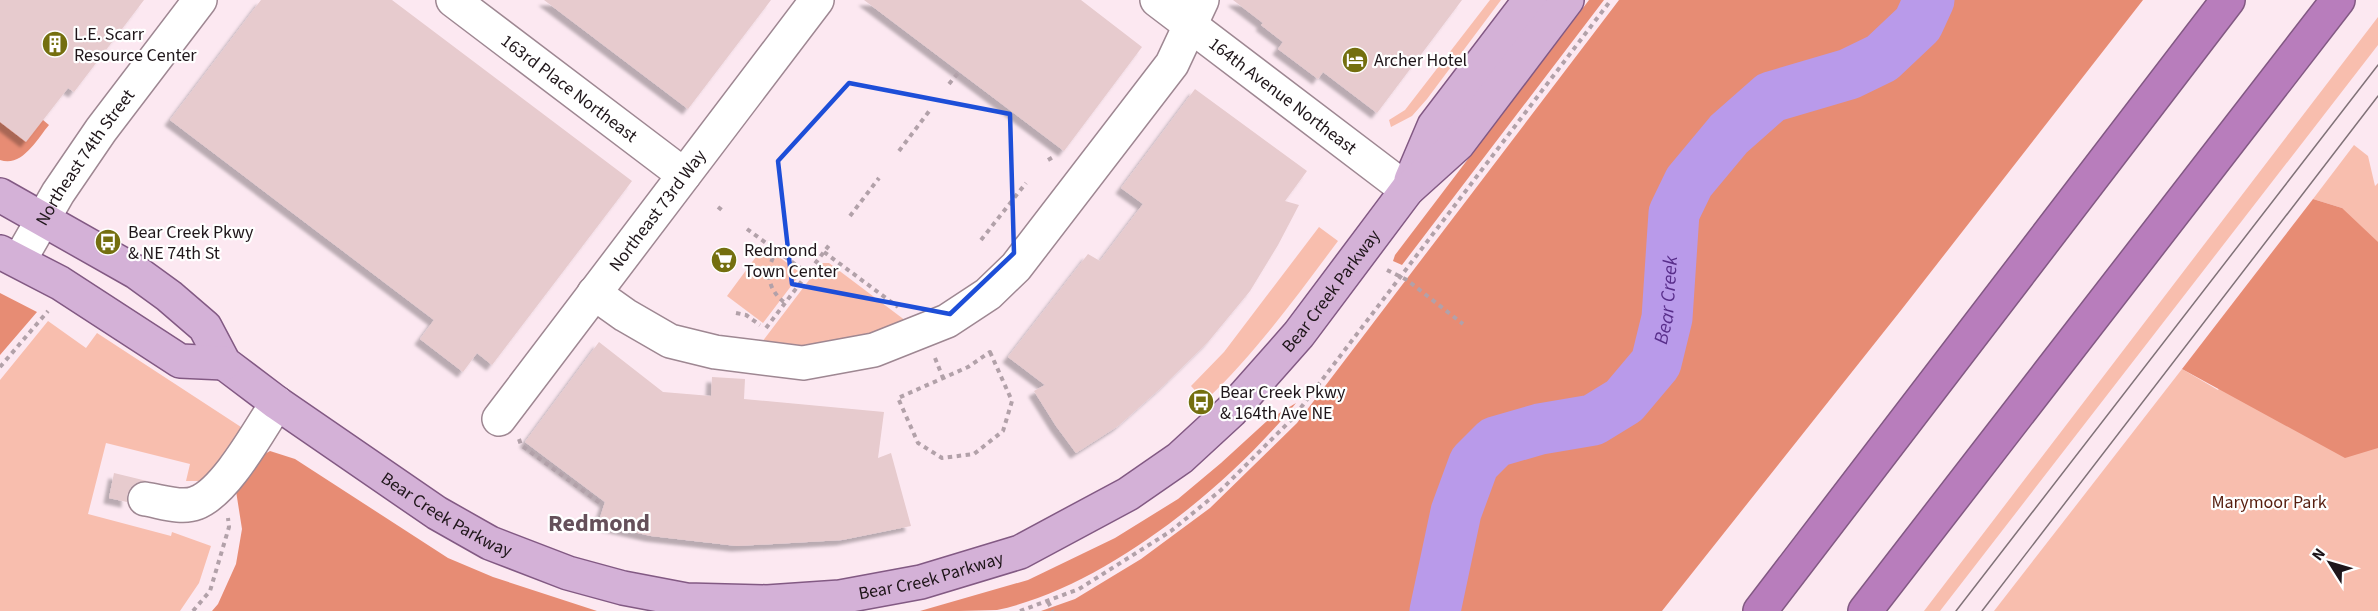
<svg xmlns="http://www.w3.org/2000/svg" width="2378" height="611" viewBox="0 0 2378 611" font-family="'Source Sans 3',sans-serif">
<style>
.green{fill:#f8beae}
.forest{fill:#e78c74}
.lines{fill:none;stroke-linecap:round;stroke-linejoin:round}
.river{stroke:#b99aea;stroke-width:51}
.building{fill:#e7cbce;filter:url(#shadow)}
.minor-casing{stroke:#9e8792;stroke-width:36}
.major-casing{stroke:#825983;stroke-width:36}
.highway-casing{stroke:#825983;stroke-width:36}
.path{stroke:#b2a1a9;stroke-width:4;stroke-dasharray:4.5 4.5;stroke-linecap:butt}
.minor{stroke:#fff;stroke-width:33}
.major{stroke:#d4b1d7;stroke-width:33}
.highway{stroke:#b87dbc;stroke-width:33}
.tram{stroke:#807278;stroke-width:1.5}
.marked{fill:none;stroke:#1d4ed8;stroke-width:4.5;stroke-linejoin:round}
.labels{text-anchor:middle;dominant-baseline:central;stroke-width:4.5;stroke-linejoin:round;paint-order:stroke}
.poi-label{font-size:18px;fill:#1f161a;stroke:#fff;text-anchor:start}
.street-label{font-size:18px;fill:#1f161a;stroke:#fff}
.park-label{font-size:18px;fill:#571e0f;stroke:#fff}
.water-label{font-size:20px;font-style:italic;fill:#582d8a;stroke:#fff}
.district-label{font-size:24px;font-weight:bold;fill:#65505a;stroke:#fff}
</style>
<defs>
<filter id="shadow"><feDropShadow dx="-5.5" dy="5.5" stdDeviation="1.5" flood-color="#0004"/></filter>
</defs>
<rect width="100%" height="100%" fill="#fce8f1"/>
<path class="green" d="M1490,0H1501L1427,99L1412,116L1391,127L1389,120L1405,110Z
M2378,17V45L1940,611H1924Z
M2354,145L2368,156L2375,186L2378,183V611H1994L2182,369L2218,390L2342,208L2313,199Z
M1319,227L1338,241C1296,297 1256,353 1205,401L1191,386L1224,352Z
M764,246L801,273L763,323L727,296Z
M822,263H829L910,324L856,344L809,347L759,346Z
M48,321L86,348L97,333L241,427L225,459L202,481H186L190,464L106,443L88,514L171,536L172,532L211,546L199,583L180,611H0V380Z"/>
<path class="forest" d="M1589,0H1604L1402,265L1393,261L1395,255Z
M1619,0H2143L1902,309L1662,611H1041L1075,599L1141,559L1210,508L1297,423Z
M43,120L49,125C37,139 22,168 0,160V122Z
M2313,199L2342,208L2378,242V448L2345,458L2182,369Z
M0,293L37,312L0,355Z
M1296,403C1228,487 1105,587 997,610C975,611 943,611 920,611L1028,580L1115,538L1178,499L1221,463L1268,420Z
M270,451L295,459L448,558L493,577L597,611H212L218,604L236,564L242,529L236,491L254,460Z"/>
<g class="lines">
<path class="river" id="s1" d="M1435,611L1456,512L1474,463L1495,442L1540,429L1593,420L1624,401L1656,363L1667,318L1674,213L1689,182L1729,134L1771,97L1849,74L1882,58L1918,24L1929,0"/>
</g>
<path class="building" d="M0,0H144L74,92L68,88L26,142L0,122Z
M261,0H392L632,181L492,365L477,353L463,372L420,339L434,320L170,120Z
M544,0H771L688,109Z
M864,0H1081L1142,47L1064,151Z
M1233,0H1462L1377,113L1323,72L1318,79L1278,49L1283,42L1261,25L1263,23Z
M1195,89L1307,171L1285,201L1299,205L1278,245L1250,291L1208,342L1163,386L1118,426L1076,453L1056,426L1034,391L1045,385L1008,357L1088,254L1100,261L1143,204L1121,188Z
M599,342L663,392L711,396L712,377L745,379L744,399L884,412L878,458L891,453L911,526L842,540L737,546L651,536L598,524L605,502L525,442Z
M114,473L147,481L138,482L131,487L127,495V502L109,498Z"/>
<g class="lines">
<defs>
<g id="minor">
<path id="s2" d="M453,0L684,175"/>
<path id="s3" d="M1157,0L1407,190"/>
<path id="s4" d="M19,261L58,193L101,130L200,0"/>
<path d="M594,293L625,315L670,341L715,352L803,363L874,350L947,321L988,294L1016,267L1172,64L1202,0"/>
<path id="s5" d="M499,419L817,0"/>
<path d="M145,499C160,501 181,509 196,503C226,492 259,430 277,403"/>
</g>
<g id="major">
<path d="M1411,180L1434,126L1530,0"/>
<path id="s6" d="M0,195L136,272L169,296L205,327L224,363L277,403L437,513L490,543L568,573L623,588L686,600L767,602L840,597L921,582L1020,552L1128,494L1180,458L1231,411L1299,334L1407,190L1458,144L1567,0"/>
<path d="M0,252L60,283L180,361L224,363"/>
</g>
<path id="highway" d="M1760,611L2228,0
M1865,611L2338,0"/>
</defs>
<use href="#minor" class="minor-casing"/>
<use href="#major" class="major-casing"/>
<use href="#highway" class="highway-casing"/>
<path class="path" d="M949,84L959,72
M899,151L930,110
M1048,160L1055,156
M718,207L723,211
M850,216L879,178
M747,229L777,251C764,270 767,289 785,303
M981,240L1026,183
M777,251L807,273
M824,252L898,307
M1387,270L1407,280L1463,324
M736,313L746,315L760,325
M766,328L830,244
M990,352L1012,401L1003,431L974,454L942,458L918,443L898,398L968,367Z
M935,358L943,378
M0,367L48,311
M519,439L521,445L600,503
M1048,602L1053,611
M193,611L210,591L229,527L228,518
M1020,611L1079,589L1171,531L1221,490L1293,418L1611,0"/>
<use href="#minor" class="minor"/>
<use href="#major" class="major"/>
<use href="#highway" class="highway"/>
<path class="tram" d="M1956,611L2378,65
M1982,611L2378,96"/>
</g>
<path class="marked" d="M849,83L1010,114L1014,253L950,314L792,284L778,161Z"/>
<defs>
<symbol id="building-disc" viewBox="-11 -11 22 22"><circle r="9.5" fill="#746f0f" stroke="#fff"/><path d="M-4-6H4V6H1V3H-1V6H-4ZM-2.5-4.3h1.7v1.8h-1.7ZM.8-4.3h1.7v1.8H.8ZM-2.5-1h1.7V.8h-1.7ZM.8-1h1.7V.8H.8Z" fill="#fff"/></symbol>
<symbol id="hotel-disc" viewBox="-11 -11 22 22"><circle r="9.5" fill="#746f0f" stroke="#fff"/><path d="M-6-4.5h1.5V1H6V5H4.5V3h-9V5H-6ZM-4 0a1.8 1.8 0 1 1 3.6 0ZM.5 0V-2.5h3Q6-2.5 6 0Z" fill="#fff"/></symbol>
<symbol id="bus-disc" viewBox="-11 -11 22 22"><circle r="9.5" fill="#746f0f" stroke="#fff"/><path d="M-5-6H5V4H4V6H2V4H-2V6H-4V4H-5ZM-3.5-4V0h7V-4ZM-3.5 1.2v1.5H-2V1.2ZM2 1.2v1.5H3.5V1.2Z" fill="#fff"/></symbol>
<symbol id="supermarket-disc" viewBox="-11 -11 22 22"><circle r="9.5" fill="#746f0f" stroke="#fff"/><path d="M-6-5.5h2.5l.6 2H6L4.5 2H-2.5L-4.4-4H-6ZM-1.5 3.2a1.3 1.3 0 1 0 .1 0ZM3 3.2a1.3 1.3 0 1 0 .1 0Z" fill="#fff"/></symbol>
</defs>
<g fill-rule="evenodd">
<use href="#building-disc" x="40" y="29" width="30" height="30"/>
<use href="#hotel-disc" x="1340" y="45" width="30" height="30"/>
<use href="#bus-disc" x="93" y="227" width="30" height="30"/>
<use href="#supermarket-disc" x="709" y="245" width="30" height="30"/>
<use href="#bus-disc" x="1186" y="387" width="30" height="30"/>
</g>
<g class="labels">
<g class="poi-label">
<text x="74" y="34">L.E. Scarr<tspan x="74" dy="21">Resource Center</tspan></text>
<text x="1374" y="60">Archer Hotel</text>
<text x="128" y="232">Bear Creek Pkwy<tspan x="128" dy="21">&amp; NE 74th St</tspan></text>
<text x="744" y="250">Redmond<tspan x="744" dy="21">Town Center</tspan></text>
<text x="1220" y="392">Bear Creek Pkwy<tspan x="1220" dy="21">&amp; 164th Ave NE</tspan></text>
</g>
<g class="street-label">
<text stroke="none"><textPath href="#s2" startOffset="146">163rd Place Northeast</textPath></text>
<text stroke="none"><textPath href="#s3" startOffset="158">164th Avenue Northeast</textPath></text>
<text stroke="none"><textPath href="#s4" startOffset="123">Northeast 74th Street</textPath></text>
<text stroke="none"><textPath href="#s5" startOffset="262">Northeast 73rd Way</textPath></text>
<text stroke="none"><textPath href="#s6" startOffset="1563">Bear Creek Parkway</textPath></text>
<text stroke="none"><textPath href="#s6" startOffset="555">Bear Creek Parkway</textPath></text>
<text stroke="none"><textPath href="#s6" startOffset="1059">Bear Creek Parkway</textPath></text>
</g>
<g class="park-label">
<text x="2269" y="502">Marymoor Park</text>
</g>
<g class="water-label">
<text stroke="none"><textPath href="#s1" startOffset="434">Bear Creek</textPath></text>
</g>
<g class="district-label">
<text x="599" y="523">Redmond</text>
</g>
</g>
<g transform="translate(2330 563) rotate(307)" stroke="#ffffff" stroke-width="4.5" paint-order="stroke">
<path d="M0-4.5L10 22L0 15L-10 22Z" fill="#1f161a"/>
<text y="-9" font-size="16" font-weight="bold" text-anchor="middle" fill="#1f161a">N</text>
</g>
</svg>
